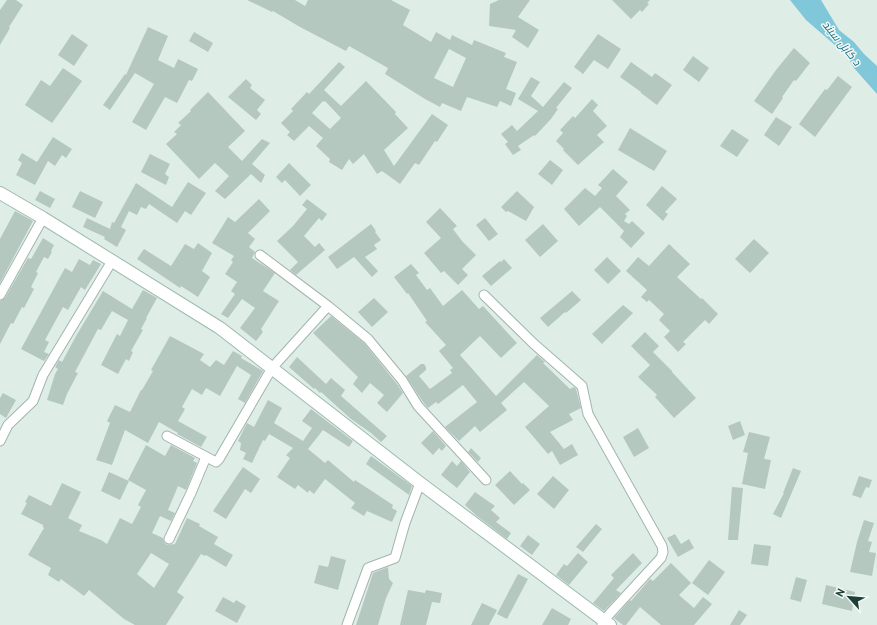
<svg xmlns="http://www.w3.org/2000/svg" width="877" height="625" viewBox="0 0 877 625" font-family="'PT Sans',Cairo,sans-serif">
<style>
.water{fill:#80c7d9}
.building{fill:#b4c8c0;fill-rule:evenodd}
.lines{fill:none;stroke-linecap:round;stroke-linejoin:round}
.minor-casing{stroke:#a1b5af;stroke-width:11}
.secondary-casing{stroke:#9cbab1;stroke-width:14}
.minor{stroke:#fff;stroke-width:9}
.secondary{stroke:#fff;stroke-width:12}
.labels{text-anchor:middle;dominant-baseline:central;stroke-width:3;stroke-linejoin:round;paint-order:stroke}
.water-label{font-size:11px;font-style:italic;fill:#116a82;stroke:#f0f9f5}
</style>
<rect width="100%" height="100%" fill="#dfede7"/>
<path class="water" d="M790,0H821L839,30L854,42L864,54L877,66V94L854,68L848,58L843,52L806,20Z"/>
<path class="building" d="M7,0H16L23,5L9,27L10,28L0,45V10Z
M247,0H295L305,6L308,0H391L410,10L403,25L431,42L436,32L450,40L452,35L472,45L474,40L506,53L504,57L517,62L506,89L516,93L511,106L500,101L497,107L467,97L461,111L442,103L440,107L425,99L385,74L388,68L349,46L346,51L300,27L273,11L272,12ZM449,49L466,58L453,87L434,78Z
M499,0H530L518,17L539,30L528,48L512,37L516,30L489,26L490,4Z
M612,0H650L647,3L649,4L642,12L640,10L631,19Z
M148,27L168,36L158,60L174,68L178,59L198,69L192,81L189,80L177,103L165,97L146,130L132,122L154,84L135,73L110,110L103,105L125,74L126,75Z
M194,32L213,43L208,52L189,41Z
M72,34L88,45L74,66L58,55Z
M598,34L621,49L608,69L594,60L583,74L574,67Z
M794,48L810,63L796,81L794,80L782,97L783,98L772,114L754,101L776,70Z
M693,56L709,68L699,82L683,70Z
M339,62L345,67L324,90L341,106L366,81L396,112L395,114L408,128L384,150L394,166L432,114L448,125L437,142L435,141L419,165L415,163L400,184L382,171L377,174L364,154L353,164L349,159L342,170L329,162L330,159L316,146L323,138L309,126L294,141L287,135L290,132L281,123L293,111L291,109L307,92L309,94ZM323,101L324,102L325,101L341,118L330,129L312,113Z
M631,62L652,77L655,73L672,85L657,105L641,93V92L620,77Z
M63,68L82,81L52,123L25,105L41,80L50,86Z
M838,76L852,87L815,137L799,124L825,89L827,90Z
M531,77L540,82L531,96L543,107L564,82L572,88L556,108L558,109L551,119L535,136L534,135L518,146L521,150L513,155L505,144L508,142L501,134L512,125L517,131L538,111L518,99Z
M246,79L252,85L250,88L265,100L257,110L261,114L256,120L228,97Z
M208,92L245,131L228,147L242,161L262,139L270,143L252,164L265,175L261,183L251,174L225,199L215,191L229,176L215,163L199,179L166,144L177,134L174,132L181,125L178,123L191,111L190,110Z
M592,99L598,105L593,111L607,126L597,135L604,142L578,165L563,150L564,149L556,141L563,133L560,130L573,116L575,118Z
M776,117L792,127L779,146L764,135Z
M630,128L667,151L654,171L618,150Z
M732,129L749,140L737,157L720,146Z
M53,137L72,149L66,158L62,155L55,166L48,161L35,185L16,175L22,163L18,160L22,153L37,162Z
M150,154L170,164L165,174L169,177L166,185L141,172Z
M550,160L563,170L552,185L538,174Z
M289,163L311,185L300,196L285,180L282,183L276,177Z
M613,169L628,182L616,196L630,210L625,214L627,216L624,221L629,224L632,221L645,233L631,248L620,237L624,231L600,207L579,226L564,209L585,188L595,196L602,188L598,185Z
M188,182L206,193L191,215L185,211L177,223L149,204L146,209L141,207L137,215L129,211L121,227L126,230L117,247L104,239L105,237L83,227L87,218L110,229L112,222L114,223L136,183L172,207Z
M662,186L677,199L665,212L668,214L663,221L646,205Z
M40,191L55,199L50,208L35,200Z
M80,191L103,202L95,218L72,207Z
M517,191L534,207L526,221L508,211L506,212L501,207Z
M259,199L270,211L248,233L255,239L249,247L255,252L252,258L275,273L263,291L279,301L261,329L263,332L256,341L240,328L255,308L242,299L228,318L221,314L235,294L231,291L237,282L225,274L233,262L231,260L234,256L212,243L228,217L235,222Z
M307,199L327,214L322,221L319,218L304,236L315,247L319,243L325,250L296,275L290,270L298,262L277,241L293,226L307,209L302,205Z
M440,208L457,226L453,229L462,241L476,255L462,269L468,275L458,285L444,271L441,273L424,253L441,238L426,222Z
M15,211L33,221L0,283V239Z
M485,218L498,234L489,241L476,225Z
M371,224L376,231L375,232L381,240L374,245L377,249L365,257L378,271L372,277L354,257L337,269L328,257Z
M543,224L558,241L540,257L525,240Z
M43,238L54,245L51,251L52,252L48,259L44,257L36,272L38,273L31,287L34,289L24,308L22,307L13,324L11,323L0,344V301L5,298L28,258L31,259Z
M754,239L769,253L750,273L735,259Z
M198,243L212,253L202,271L210,277L198,297L181,286L180,288L137,259L144,249L171,266L185,244L194,249Z
M669,244L690,264L677,277L701,299L702,298L718,314L709,324L705,320L683,342L686,344L678,352L664,337L670,331L659,320L664,314L649,300L647,302L641,297L647,290L626,271L638,257L649,266Z
M607,257L621,271L608,284L594,270Z
M79,259L90,265L93,260L101,264L85,290L81,287L68,310L63,307L45,340L49,342L44,352L49,354L44,361L21,349L60,277L65,268L72,272Z
M504,259L512,268L491,286L482,276L500,261L501,262Z
M411,264L419,273L416,275L427,290L430,288L443,306L462,290L479,309L483,306L517,343L501,358L480,336L460,355L496,396L537,355L545,362L543,363L570,389L574,387L576,389L581,408L569,414L573,420L550,432L564,449L572,444L578,455L560,465L552,451L548,454L525,427L549,406L524,382L501,403L507,410L480,432L475,426L459,441L445,427L477,402L463,385L438,404L436,402L428,408L423,402L406,376L421,364H424L426,367V370L419,376L430,389L452,373L450,370L453,368L439,351L446,345L425,322L427,321L408,293L407,294L394,277Z
M143,290L157,298L146,318H147L141,329L143,330L131,351L133,352L129,361L126,359L118,374L101,365L117,334L120,336L128,320L112,311L101,330L98,329L75,372L78,373L67,394L63,405L47,400L55,374L58,369L55,367L59,360L62,362L76,336L103,291L132,309Z
M572,291L581,300L566,313L565,312L548,327L540,318Z
M374,298L388,312L372,327L358,312Z
M623,305L633,313L602,344L592,334Z
M331,316L364,343L397,384L403,393L387,412L377,403L384,395L370,383L362,393L353,384L358,377L313,333Z
M645,332L659,346L653,352L672,371V372L696,398L674,418L655,397L657,395L638,377L650,365L631,346Z
M170,336L204,354L200,360L210,367L216,360L224,365L233,351L242,356L241,358L263,371L245,403L238,399L251,375L237,366L220,396L206,388L202,395L192,389L182,407L185,409L178,421L207,437L201,447L177,434L178,433L159,422L148,443L125,430L112,465L96,460L110,423L107,421L115,405L130,412L141,390H142L153,371L151,370Z
M297,357L326,384L331,378L345,390L341,396L387,436L381,442L371,433L351,419L321,392L320,393L315,388L314,389L289,367Z
M3,393L16,400L6,418L0,414V398Z
M268,400L282,408L274,423L303,441L312,428L302,421L311,409L353,441L349,447L323,430L308,449L325,463L328,460L354,482L355,480L393,505L392,508L397,511L392,522L367,511L364,516L351,508L355,503L325,479L314,494L309,490L308,493L298,485L295,489L277,477L290,458L286,455L293,448L269,434L265,441L263,440L252,463L243,459L246,453L240,450L241,443L238,441L247,423L254,427Z
M740,421L745,435L733,440L728,426Z
M638,428L649,448L634,457L623,437Z
M433,431L446,446L442,451L439,448L433,455L421,443Z
M749,432L770,437L764,459L771,460L765,489L742,484L748,453L743,452Z
M146,445L165,456L171,445L195,458L193,461L197,463L186,490L178,486L168,510L175,513L171,521L160,516L152,533L163,538L164,542L167,545L175,544L187,518L200,524L199,526L218,537L214,544L233,555L226,567L206,555L205,556L201,554L177,592L184,597L166,625H135L124,619L89,590L84,596L61,579L59,582L48,575L51,568L28,555L44,528L43,527V525L21,514L27,503L25,502L29,495L51,506L62,483L81,492L68,518L82,525L79,531L101,540L107,544L120,518L132,524L141,507L138,505L146,490L128,480ZM151,553L169,564L154,588L137,574Z
M471,448L481,458L478,462L468,452Z
M371,456L412,486L409,495L366,464Z
M452,461L457,466L461,461L470,472L457,488L441,475Z
M243,467L260,479L251,493L245,489L226,519L213,511Z
M793,468L801,471L781,518L773,514L784,493H783Z
M510,471L522,484L523,483L530,490L514,505L495,485Z
M109,472L129,481L120,500L101,491Z
M553,476L569,490L554,509L537,494Z
M859,476L872,480L869,488L866,487L861,498L852,495Z
M732,487L743,488L738,540H728Z
M475,492L495,506L491,510L500,518L496,522L511,533L507,539L477,516L465,505Z
M864,520L874,523L868,541L872,542L869,552L876,553L872,576L850,572L857,542Z
M596,524L602,529L583,552L576,547Z
M675,534L681,544L689,539L694,548L678,557L667,538Z
M528,535L540,544L532,555L520,546Z
M754,544L771,546L768,566L751,564Z
M578,553L588,562L569,585L556,575L564,564L567,566Z
M633,553L642,563L616,590L621,593L604,611L593,603L614,578L611,575Z
M331,556L346,560L338,590L314,583L319,565L328,567Z
M709,560L725,572L708,595L692,583Z
M671,563L691,583L679,595L694,608L703,597L712,604L694,625H661L640,607L626,625H623L614,618L630,600L631,601L650,579L653,581Z
M388,567L389,579L393,583L386,598L378,625H356L373,573Z
M518,574L528,579L507,619L497,614Z
M796,577L807,580L801,602L790,599Z
M826,585L855,592L852,611L822,604Z
M408,590L425,593L426,590L442,593L440,603L432,602L426,625H400Z
M223,597L234,603L236,600L246,606L237,623L215,611Z
M482,603L497,610L489,625H471Z
M552,608L571,619L568,625H542Z
M739,610L747,615L740,625H730Z"/>
<g class="lines">
<defs>
<path id="minor" d="M260,255L328,306L368,339L402,380L418,406L486,480
M0,295L43,218
M484,295L534,344L582,386L588,414L662,546L663,552L661,558L603,621L602,625
M167,436L216,462L219,459L272,368L328,306
M0,441L8,425L33,401L43,375L112,261
M169,539L191,493L206,457
M347,625L368,568L395,558L405,523L420,483"/>
<path id="secondary" d="M0,193L43,218L220,328L420,483L610,625"/>
</defs>
<use href="#minor" class="minor-casing"/>
<use href="#secondary" class="secondary-casing"/>
<use href="#minor" class="minor"/>
<use href="#secondary" class="secondary"/>
</g>
<g class="labels">
<g class="water-label">
<text transform="translate(842 43) rotate(51)">د کابل سيند</text>
</g>
</g>
<g transform="translate(849 597) rotate(297)" stroke="#f0f9f5" stroke-width="3" paint-order="stroke">
<path d="M0-3L7 15L0 10L-7 15Z" fill="#1e3f37"/>
<text y="-6" font-size="11" font-weight="bold" text-anchor="middle" fill="#1e3f37">N</text>
</g>
</svg>
